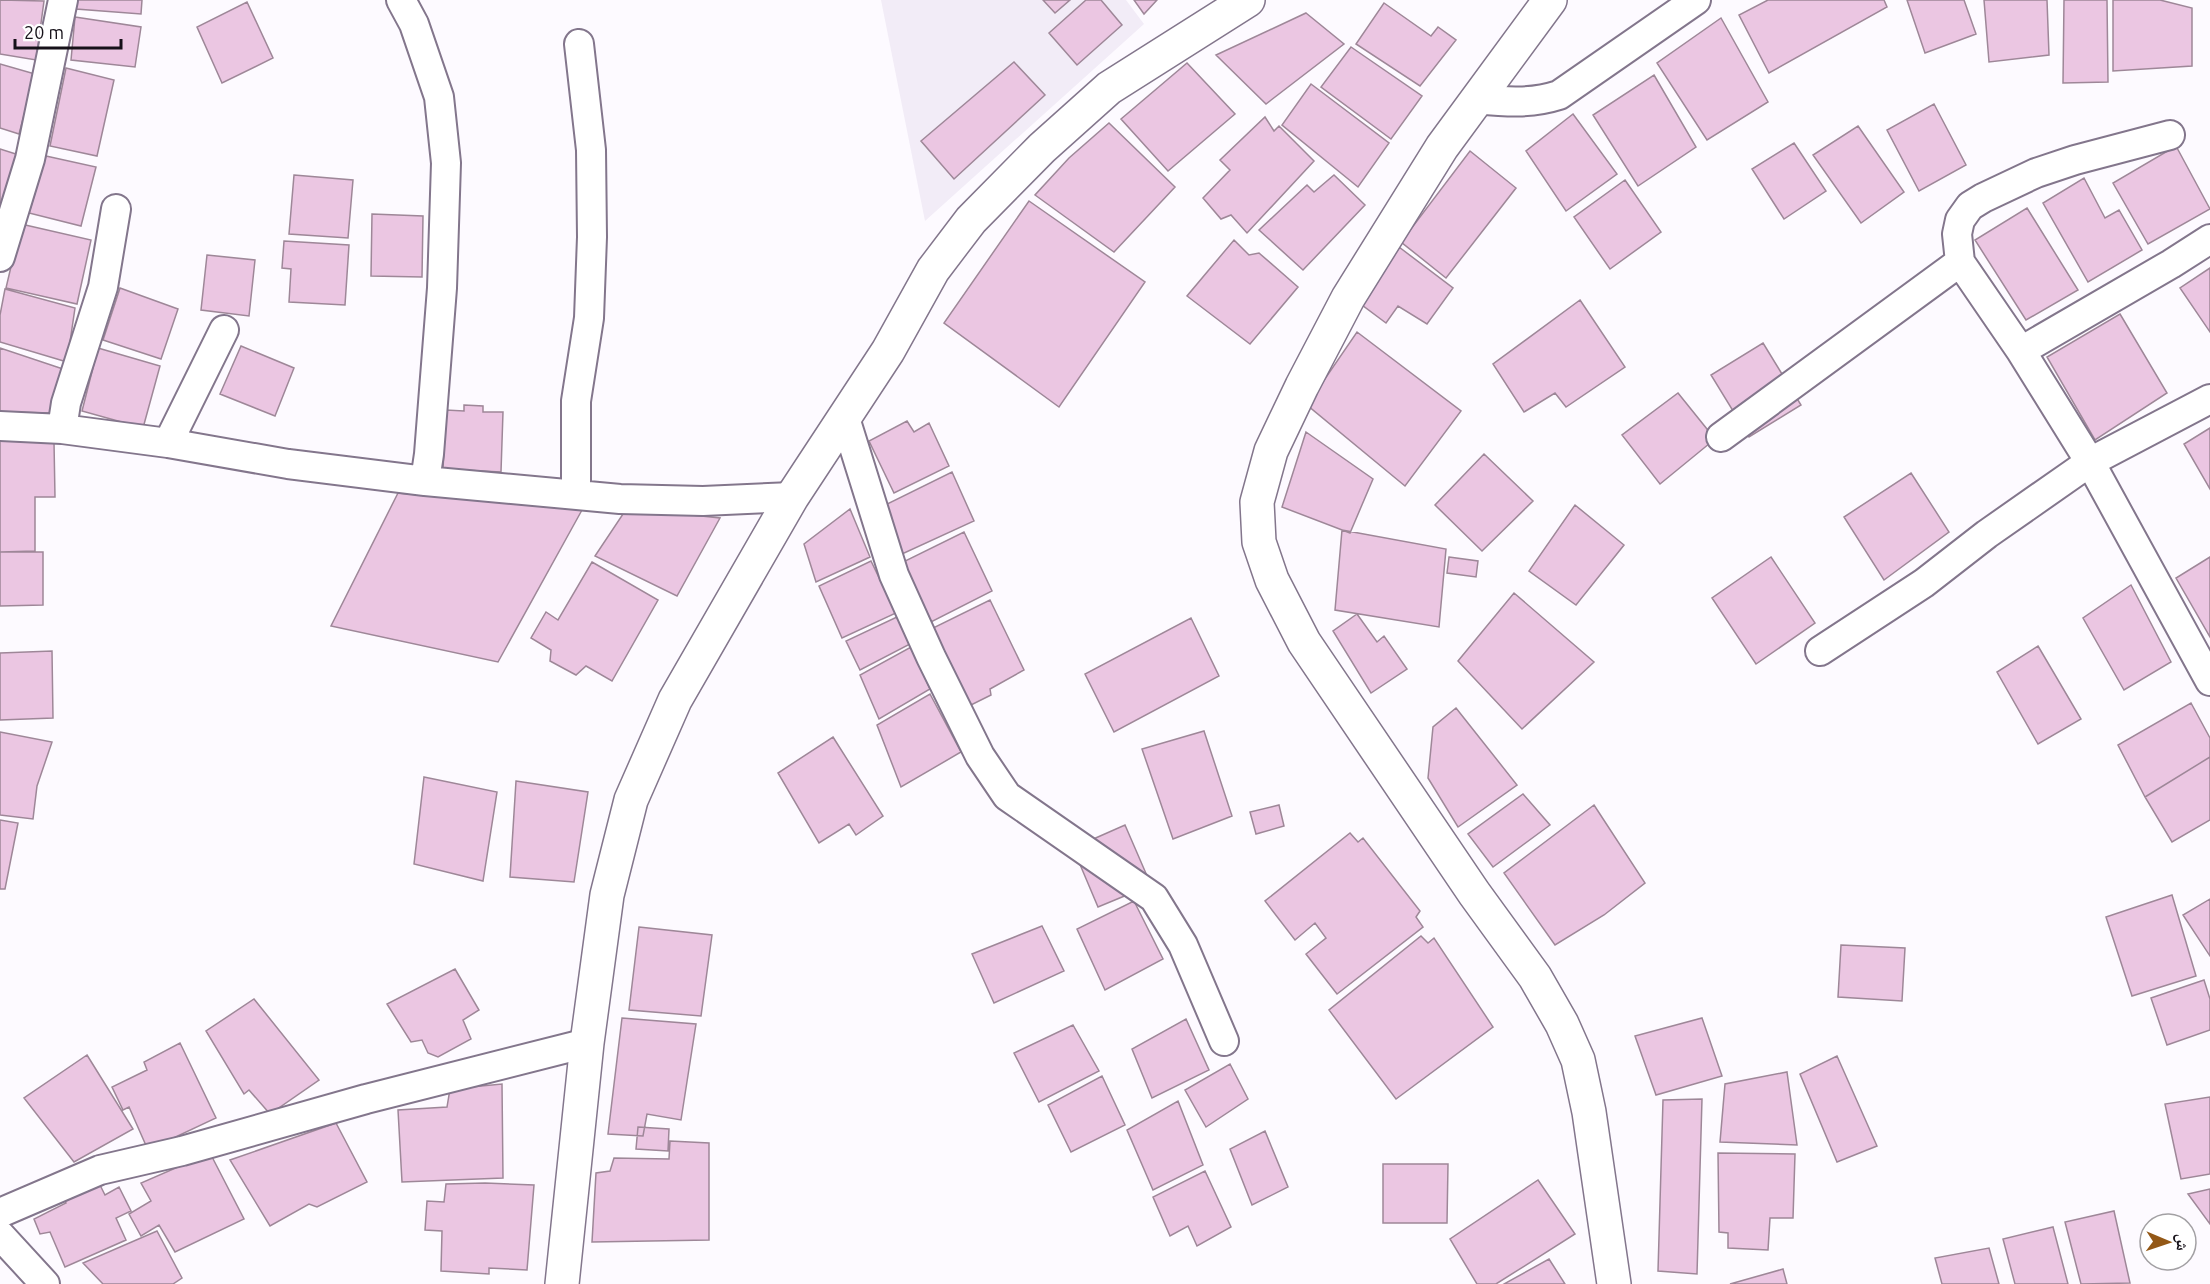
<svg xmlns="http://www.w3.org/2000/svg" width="2210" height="1284" viewBox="0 0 2210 1284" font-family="Ubuntu,'Noto Naskh Arabic',sans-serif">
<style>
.built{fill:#f2ecf7}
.building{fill:#ebc6e2;stroke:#9e8798;stroke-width:1.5}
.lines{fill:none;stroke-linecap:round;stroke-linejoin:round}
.street-casing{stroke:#83768c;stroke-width:32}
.secondary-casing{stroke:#83768c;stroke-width:36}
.street{stroke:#fff;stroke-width:28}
.secondary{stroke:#fff;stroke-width:33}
</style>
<rect width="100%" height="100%" fill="#fdfaff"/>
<path class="built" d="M881,0H1126L1144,24L925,221Z"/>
<path class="building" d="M0,0L44,1L36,60L0,54Z
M77,0H142L141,14L76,9Z
M1043,0H1070L1055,13Z
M1086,0H1101L1122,25L1077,65L1049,33Z
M1134,0H1157L1144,14Z
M1768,0H1884L1887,7L1769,73L1739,15Z
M1907,0H1964L1976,34L1925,53Z
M1984,0H2047L2049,55L1989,62Z
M2064,0H2107L2108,82L2063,83Z
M2113,0H2160L2192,8V66L2113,71Z
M247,2L273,58L222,83L197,27Z
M1384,3L1431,36L1438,27L1456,40L1420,86L1356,44Z
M1306,13L1344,44L1266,104L1216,55Z
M75,17L141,27L135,67L71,60Z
M1721,18L1768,102L1707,140L1657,63Z
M1351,47L1422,96L1391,139L1321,87Z
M1014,62L1045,95L954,179L921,141Z
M1187,63L1235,114L1168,171L1121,119Z
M0,64L35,74L19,134L0,128Z
M66,68L114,80L97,156L50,146Z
M1654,75L1696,147L1638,186L1593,115Z
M1311,84L1389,143L1358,187L1282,125Z
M1934,104L1966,165L1919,191L1887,130Z
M1573,114L1617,174L1566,211L1526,151Z
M1265,117L1274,131L1279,126L1314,161L1247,233L1231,215L1221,219L1203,198L1230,170L1220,160Z
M1109,123L1175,187L1114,252L1035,195L1069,158Z
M1858,126L1904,192L1861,223L1813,155Z
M1794,143L1826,191L1784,219L1752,169Z
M2176,146L2210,209L2148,244L2113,183Z
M0,149L19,155L0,212Z
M1470,151L1516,188L1446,278L1401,242Z
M46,156L96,167L81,226L29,213Z
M294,175L353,180L348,238L289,234Z
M1334,175L1365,205L1303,270L1259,230L1307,185L1314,192Z
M2084,178L2105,218L2119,210L2142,250L2088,282L2043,203Z
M1625,180L1661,232L1610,269L1574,217Z
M1029,201L1145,282L1059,407L944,323Z
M2027,208L2078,290L2026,320L1975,240Z
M372,214L423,216L422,277L371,276Z
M21,224L91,240L77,304L6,288Z
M1234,240L1249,255L1259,253L1298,287L1250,344L1187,296Z
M284,241L349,245L345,305L289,302L291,269L282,268Z
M1399,247L1453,288L1427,324L1398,306L1386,323L1362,305Z
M207,255L255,260L249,316L201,310Z
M2210,268V332L2180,288Z
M120,288L178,309L161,359L103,340Z
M5,289L75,308L67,362L0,342V315Z
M1580,300L1625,367L1566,407L1555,393L1524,412L1493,364Z
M2120,314L2167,393L2095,440L2047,357Z
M1357,332L1461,411L1405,486L1307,405Z
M1763,343L1801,405L1749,437L1711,375Z
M241,346L294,368L275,416L220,394Z
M0,348L66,370L51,413L0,412Z
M98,348L160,366L143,428L82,411Z
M1678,393L1715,439L1660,484L1622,435Z
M464,405L483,406V412H503L501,472L443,469L446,410L464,411Z
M907,421L914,432L929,423L949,466L894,493L869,441Z
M2210,428V489L2184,444Z
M1306,432L1373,479L1350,533L1282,507Z
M26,438V442H54L55,497H35V551L0,552V439Z
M1484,454L1533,501L1482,551L1435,505Z
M952,472L974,521L902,554L881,507Z
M1911,473L1949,532L1884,580L1844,517Z
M398,493L582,510L498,662L331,626Z
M1575,505L1624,545L1576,605L1529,571Z
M627,508L720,518L677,596L595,556Z
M850,509L870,557L816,582L804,544Z
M1342,530L1446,549L1439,627L1335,610Z
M964,532L992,591L927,624L903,562Z
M0,552H43V605L0,606Z
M1449,557L1478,561L1476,577L1447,573Z
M1771,557L1815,623L1756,664L1712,598Z
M2210,557V637L2176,578Z
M871,561L896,613L842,638L819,586Z
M592,562L658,600L612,681L586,666L576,675L550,661L551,650L531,638L546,612L558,620Z
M2131,585L2171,662L2124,690L2083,618Z
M1514,593L1594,662L1522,729L1458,661Z
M990,600L1024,670L990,689L991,695L969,706L931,629Z
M1357,614L1377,642L1384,636L1407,669L1371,693L1333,631Z
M899,616L912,643L860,670L846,641Z
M1191,618L1219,676L1114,732L1085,674Z
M2038,646L2081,719L2038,744L1997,672Z
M911,647L930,689L879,719L860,675Z
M52,651L53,718L0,720V653Z
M930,694L961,752L901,787L877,725Z
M2191,703L2210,738V757L2145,797L2118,745Z
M1456,708L1517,785L1458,827L1428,778L1433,727Z
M1204,731L1232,816L1173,839L1142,749Z
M0,732L52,742L37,786L33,819L0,815Z
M833,737L883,816L856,835L849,824L819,843L778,773Z
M2210,757V820L2172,842L2145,797Z
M424,777L497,792L483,881L414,864Z
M516,781L588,792L574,882L510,877Z
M1523,794L1550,825L1493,867L1468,834Z
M1279,805L1284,826L1256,834L1250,812Z
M1594,805L1645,883L1604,915L1555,945L1504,873Z
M0,820L18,823L5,889H0Z
M1125,825L1151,885L1098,907L1073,848Z
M1350,833L1358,842L1363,838L1420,911L1416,917L1423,927L1337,994L1306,954L1326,938L1315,923L1295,940L1265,901Z
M2172,895L2196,976L2132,996L2106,917Z
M2210,899V956L2183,915Z
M1134,901L1163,959L1105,990L1077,929Z
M1042,926L1064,971L994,1003L972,954Z
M639,927L712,935L701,1016L629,1010Z
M1421,936L1428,943L1434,938L1493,1027L1396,1099L1329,1010Z
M1841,945L1905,948L1902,1001L1838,997Z
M455,969L479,1010L463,1020L471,1039L438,1057L428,1053L422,1040L411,1042L387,1004Z
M2204,980L2210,999V1030L2167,1045L2151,998Z
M254,999L319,1080L270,1114L249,1090L244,1094L206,1031Z
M622,1018L696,1024L681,1120L647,1114L643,1136L608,1134Z
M1702,1018L1722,1076L1656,1095L1635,1036Z
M1186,1019L1209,1070L1152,1098L1132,1049Z
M1073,1025L1099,1071L1039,1102L1014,1053Z
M180,1043L216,1118L148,1150L129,1107L123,1110L112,1087L147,1070L144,1062Z
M87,1055L133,1129L74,1162L24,1098Z
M1837,1056L1877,1146L1837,1162L1800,1074Z
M1230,1064L1248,1099L1206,1127L1185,1090Z
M1787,1072L1797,1145L1720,1142L1725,1084Z
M1102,1076L1125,1125L1071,1152L1048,1105Z
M502,1084L503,1178L402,1182L398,1110L447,1107L450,1089Z
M2210,1097V1174L2181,1179L2165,1104Z
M1702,1099L1697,1274L1658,1271L1663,1100Z
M1178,1101L1203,1165L1153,1190L1127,1130Z
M336,1123L367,1182L317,1207L309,1204L270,1226L230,1160Z
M638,1127L669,1129L668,1151L636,1149Z
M1265,1131L1288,1187L1252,1205L1230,1149Z
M670,1141L709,1143V1240L592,1242L596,1173L610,1171L614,1158L669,1159Z
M210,1153L244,1219L175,1252L159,1225L141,1236L129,1214L151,1201L141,1183Z
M1718,1153L1795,1154L1793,1218H1770L1768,1250L1728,1248V1233L1719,1232Z
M1383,1164H1448L1447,1223H1383Z
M1205,1171L1231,1227L1197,1246L1188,1226L1170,1236L1153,1197Z
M1538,1180L1575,1234L1496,1284H1477L1450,1239Z
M98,1181L105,1195L119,1187L131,1211L116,1218L126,1240L65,1267L50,1232L40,1234L34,1219L66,1203L63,1198Z
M485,1183L534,1185L527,1270L489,1268V1274L441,1271L442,1231L425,1230L427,1201L444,1202L446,1184Z
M2210,1189V1224L2188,1194Z
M2114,1211L2130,1283L2081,1284L2065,1222Z
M2053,1227L2068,1284H2015L2003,1239Z
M157,1231L182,1278L173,1284H103L83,1263Z
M1989,1248L1999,1284H1942L1935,1258Z
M1549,1259L1565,1284H1504Z
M1783,1269L1787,1284H1730Z"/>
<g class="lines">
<defs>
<path id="street" d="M401,0L414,24L439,97L446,163L442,288L429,454L425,481L620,499L703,501L792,497
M1477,99C1506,102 1531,104 1559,95L1696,0
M2170,135L2075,160L2036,173L1983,198L1970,206L1960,220L1957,234L1960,262L2021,351L2090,462L2210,681
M0,257L30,159L63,0
M2021,351L2171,264L2210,239
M845,418L894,575L931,657L980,756L1007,796L1154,898L1183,945L1224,1041
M0,426L62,429L168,443L288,464L425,481
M62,429L66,403L103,287L116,209
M1721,437L1960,262
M168,443L224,330
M576,494V401L589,318L592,237L591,150L579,44
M1820,651L1924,583L1987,534L2090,462L2210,399
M0,1213L100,1170L182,1151L366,1099L587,1043
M0,1235L45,1284"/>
<path id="secondary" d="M1550,0L1442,147L1348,298L1302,386L1271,451L1257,502L1259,542L1272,580L1304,642L1474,893L1535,977L1562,1024L1578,1060L1589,1112L1614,1284
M562,1284L587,1043L607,895L631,800L675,700L792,497L888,351L933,270L971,220L1042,148L1109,88L1248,0"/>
</defs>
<use href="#street" class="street-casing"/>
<use href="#secondary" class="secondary-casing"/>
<use href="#street" class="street"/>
<use href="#secondary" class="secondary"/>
</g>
<g transform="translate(2168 1242) rotate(92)"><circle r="28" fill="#ffffff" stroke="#a2a0a3" stroke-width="1.5"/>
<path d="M0-4.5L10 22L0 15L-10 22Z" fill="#935816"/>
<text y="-9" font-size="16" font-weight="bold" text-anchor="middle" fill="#161119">ش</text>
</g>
<path d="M15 39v9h106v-9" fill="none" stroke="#161119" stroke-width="3"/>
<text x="24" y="39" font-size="18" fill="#161119" stroke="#ffffff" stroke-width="4.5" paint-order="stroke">20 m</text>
</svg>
